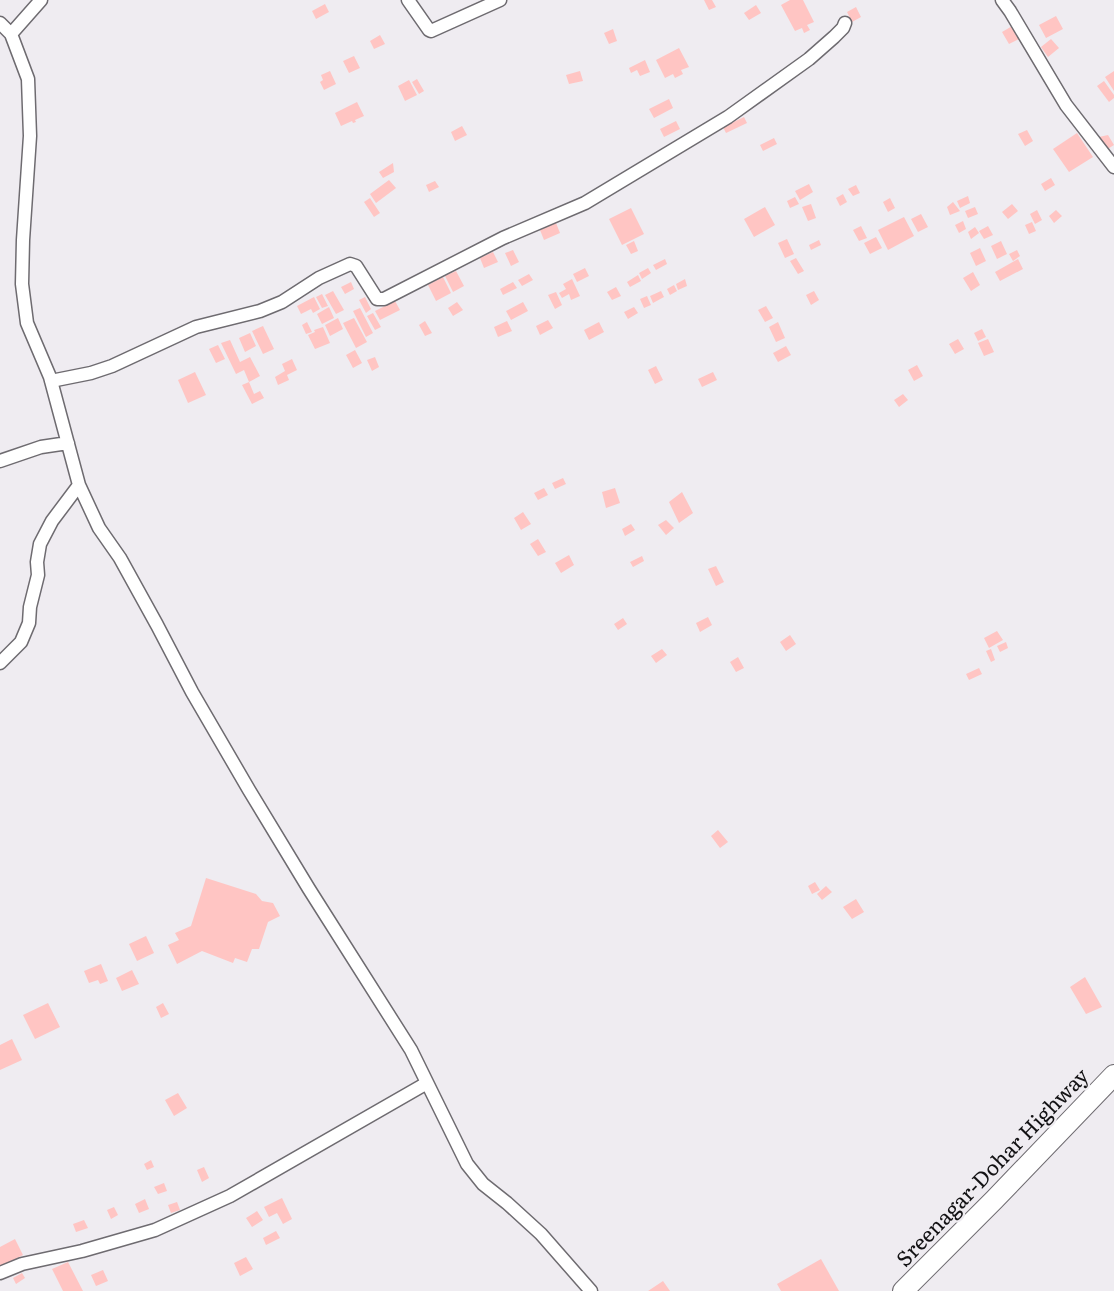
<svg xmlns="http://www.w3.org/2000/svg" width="1114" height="1291" viewBox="0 0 1114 1291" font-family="Literata,serif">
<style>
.building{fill:#ffc5c3}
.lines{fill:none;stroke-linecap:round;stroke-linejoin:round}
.minor-casing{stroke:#6e6b70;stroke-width:15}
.primary-casing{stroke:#6e6b70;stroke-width:22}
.minor{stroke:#fff;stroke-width:12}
.primary{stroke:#fff;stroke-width:20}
.labels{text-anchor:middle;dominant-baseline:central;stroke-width:4.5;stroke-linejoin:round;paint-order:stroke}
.street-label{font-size:21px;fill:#131214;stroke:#efecf1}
</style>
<rect width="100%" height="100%" fill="#efecf1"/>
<path class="building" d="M704,0H712L716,7L709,10Z
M790,0H803L814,22L807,25L810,30L804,33L802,28L795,31L781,5Z
M325,4L329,12L316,19L312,11Z
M756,5L761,13L749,20L744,13Z
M856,7L861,17L852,22L847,12Z
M1056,16L1063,29L1046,38L1039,25Z
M1014,25L1021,38L1009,44L1002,32Z
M613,29L617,41L609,44L604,33Z
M380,35L385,44L374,49L370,41Z
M1051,39L1059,48L1048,57L1041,47Z
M679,48L689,67L681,70L683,74L675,78L673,74L665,78L656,60Z
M354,56L360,68L349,73L343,61Z
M645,60L650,72L640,76L637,70L631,73L629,68Z
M330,71L336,84L324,90L320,82L323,80L321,75Z
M580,71L583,81L569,84L566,75Z
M1114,71V91L1105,77Z
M417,79L424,91L419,94L412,82Z
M409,80L417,95L405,101L398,86Z
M1104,81L1114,95V98L1109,102L1097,86Z
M669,99L673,108L654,118L649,109Z
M357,102L364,116L355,120L356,122L353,123L352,121L341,126L335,113Z
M744,117L747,123L726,133L723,127Z
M676,121L680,129L664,137L660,129Z
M462,126L467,135L455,141L451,132Z
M1027,130L1033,141L1025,146L1018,134Z
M1077,133L1093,157L1069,172L1053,149Z
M1108,135L1114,145L1106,150L1099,137Z
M774,138L777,144L763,151L760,145Z
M393,163L394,172L383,178L379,172Z
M1051,178L1055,185L1045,191L1041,184Z
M389,180L396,188L376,203L370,194Z
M435,181L439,187L429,192L426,185Z
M809,184L813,192L800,200L795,191Z
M856,185L860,193L853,196L848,189Z
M843,194L847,202L840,206L836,198Z
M968,196L970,203L960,208L957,201Z
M795,197L799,204L790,208L787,201Z
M370,198L380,213L374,217L364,202Z
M890,198L895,208L888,212L883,202Z
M953,202L960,211L950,215L947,207Z
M811,204L816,218L808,221L802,207Z
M1012,204L1018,211L1008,219L1002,212Z
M765,207L775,225L754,237L744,219Z
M975,207L978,214L968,218L965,211Z
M631,208L644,234L622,245L609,219Z
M1037,210L1042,220L1035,224L1030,214Z
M1056,210L1062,216L1054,223L1049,216Z
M921,214L928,227L918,232L911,219Z
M904,217L914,236L888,250L878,230Z
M963,221L966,229L959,233L955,225Z
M1032,222L1036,231L1029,234L1025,225Z
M556,223L560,233L544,240L540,230Z
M861,226L867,238L859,241L853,230Z
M988,226L993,235L984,239L979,231Z
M975,227L979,233L971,239L968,232Z
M876,237L882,248L870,254L864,243Z
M787,239L794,254L785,258L778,243Z
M819,240L821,245L811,250L809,245Z
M634,241L638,251L631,254L626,245Z
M1001,241L1007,254L997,259L991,246Z
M980,248L986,261L976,266L970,253Z
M513,250L519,262L511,266L505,253Z
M1017,250L1020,256L1013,261L1009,254Z
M493,252L498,262L484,268L480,258Z
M796,258L804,271L798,274L790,261Z
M665,259L667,264L656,270L653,265Z
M1018,259L1023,269L1000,281L995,272Z
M585,268L589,276L577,282L573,274Z
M648,268L651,273L642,279L639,273Z
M456,271L464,286L453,292L445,276Z
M973,272L980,285L971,291L963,278Z
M529,274L533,280L522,286L518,280Z
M638,275L641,281L630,287L627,282Z
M443,277L451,293L436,301L428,285Z
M572,279L580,296L571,300L569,294L562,298L559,293L566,289L563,284Z
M685,279L687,286L678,290L676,284Z
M351,282L354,289L345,294L341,287Z
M513,282L517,288L503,295L500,289Z
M674,285L677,291L670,295L667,289Z
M616,287L621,296L612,300L607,292Z
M333,291L344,310L336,314L325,295Z
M661,291L664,297L653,303L650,296Z
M814,291L819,300L811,305L806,295Z
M556,292L562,305L555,309L548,295Z
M322,294L328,306L322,308L316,297Z
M647,296L651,305L644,308L640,299Z
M314,297L320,309L313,313L311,309L301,314L297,306Z
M365,297L371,309L366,313L359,300Z
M395,301L400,310L380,320L375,311Z
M457,302L463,310L453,316L448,308Z
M523,302L528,311L511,320L506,311Z
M766,306L773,318L765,322L758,310Z
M329,307L334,318L322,324L317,314Z
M634,307L638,313L628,319L624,312Z
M360,308L373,333L366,337L353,311Z
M373,313L381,327L375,330L367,316Z
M338,318L343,329L330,336L325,325Z
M354,318L367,342L356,348L343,323Z
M548,320L553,328L540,335L536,326Z
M425,321L432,333L425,336L419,325Z
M507,321L512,331L498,337L494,327Z
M307,322L312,332L306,334L302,325Z
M599,322L604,332L589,340L584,330Z
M778,322L785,338L776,342L769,327Z
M263,326L274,349L263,354L252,331Z
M323,327L330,343L315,349L308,335L315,332L314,330Z
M982,329L986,337L978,341L974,333Z
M250,333L256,346L245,352L239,338Z
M958,339L964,349L955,354L949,344Z
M988,339L994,352L984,356L978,343Z
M230,340L240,362L250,357L260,376L249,382L244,370L236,374L221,343Z
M218,345L225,359L216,363L209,349Z
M786,346L791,355L778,362L773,353Z
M355,350L362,363L353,368L346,355Z
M375,357L379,367L372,371L367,360Z
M292,359L297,370L287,375L289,380L278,385L275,377L285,371L282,364Z
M917,365L923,376L914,381L908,370Z
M656,366L663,380L655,384L648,370Z
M195,372L206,395L188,403L178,380Z
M713,372L717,380L702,387L698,379Z
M249,382L254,394L260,391L264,398L252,404L242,385Z
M903,394L908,400L899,407L894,400Z
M563,478L566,484L555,489L552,483Z
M544,488L548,495L538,500L534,493Z
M615,488L620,503L606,508L602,492Z
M682,492L693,513L679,523L669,502Z
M523,512L531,524L521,530L514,518Z
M666,520L674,528L666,535L658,525Z
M631,524L635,530L625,536L622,529Z
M538,539L546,552L538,556L530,544Z
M569,555L574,565L561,573L555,563Z
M642,556L644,561L633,567L630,562Z
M716,566L724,582L716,586L708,569Z
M708,617L712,625L700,632L696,623Z
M623,618L627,624L618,630L614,624Z
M997,631L1003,640L989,648L984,638Z
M790,635L796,644L786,651L780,642Z
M1006,642L1008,648L1000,652L997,646Z
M662,649L667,655L656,663L651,656Z
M991,649L995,660L991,662L986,651Z
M738,657L744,668L736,672L730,662Z
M979,668L982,674L969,680L966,674Z
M718,830L728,842L720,848L711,836Z
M206,878L256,894L262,901L273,903L280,916L268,922L259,949H252L247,962L235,958L233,963L202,951L177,964L168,945L179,940L175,933L191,926Z
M815,882L820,890L812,894L808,886Z
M826,886L832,892L822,900L817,894Z
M856,899L864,912L852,919L843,907Z
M146,936L154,953L137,961L129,944Z
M101,964L108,981L100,984L98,980L89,983L84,971Z
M132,970L139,984L122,991L116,978Z
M1085,977L1102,1007L1086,1014L1070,987Z
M48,1003L60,1027L35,1039L23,1015Z
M163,1003L169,1014L161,1018L156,1007Z
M12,1039L22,1060L0,1070V1045Z
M178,1093L187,1108L174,1116L165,1100Z
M151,1160L154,1167L147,1170L144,1164Z
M204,1167L209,1178L202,1182L197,1170Z
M164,1183L167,1191L158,1194L154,1187Z
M282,1198L292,1219L283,1224L277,1213L269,1217L264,1207Z
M145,1199L149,1209L139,1213L135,1204Z
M177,1202L180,1210L171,1213L168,1205Z
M114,1207L118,1215L111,1219L107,1210Z
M257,1211L263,1220L252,1227L246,1218Z
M84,1220L88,1228L76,1232L73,1224Z
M276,1231L280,1238L266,1245L263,1238Z
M15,1239L23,1255L0,1267V1247Z
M246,1257L253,1269L240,1276L234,1263Z
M821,1259L839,1291H781L777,1284Z
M68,1262L83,1291H63L52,1269Z
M103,1270L108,1281L96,1286L91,1275Z
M22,1273L25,1278L16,1284L13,1278Z
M663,1281L670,1291H648Z"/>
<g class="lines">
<defs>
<path id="minor" d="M408,0L429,30L431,31L500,0
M1002,0L1010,11L1066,105L1114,167
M0,23L11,34L28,79L30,136L23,240L22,284L27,323L50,377L79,485L99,528L120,558L157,625L192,692L249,790L309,889L411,1050L467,1164L483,1184L507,1203L541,1234L591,1291
M11,34L41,0
M51,381L91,373L112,366L196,327L260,311L282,302L319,278L350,264L356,266L377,299H384L503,238L585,203L728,117L809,59L834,37L843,28L845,23
M0,461L41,447L68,443
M0,663L21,642L29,623L30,607L38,575L37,562L40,544L52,521L79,485
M0,1273L22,1264L82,1251L155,1230L230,1196L427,1083"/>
<path id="primary" d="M903,1291L994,1200L1114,1075"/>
</defs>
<use href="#minor" class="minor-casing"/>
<use href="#primary" class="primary-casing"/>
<use href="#minor" class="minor"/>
<use href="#primary" class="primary"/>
</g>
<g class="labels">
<g class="street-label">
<text transform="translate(991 1166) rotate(-46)">Sreenagar-Dohar Highway</text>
</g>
</g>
</svg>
